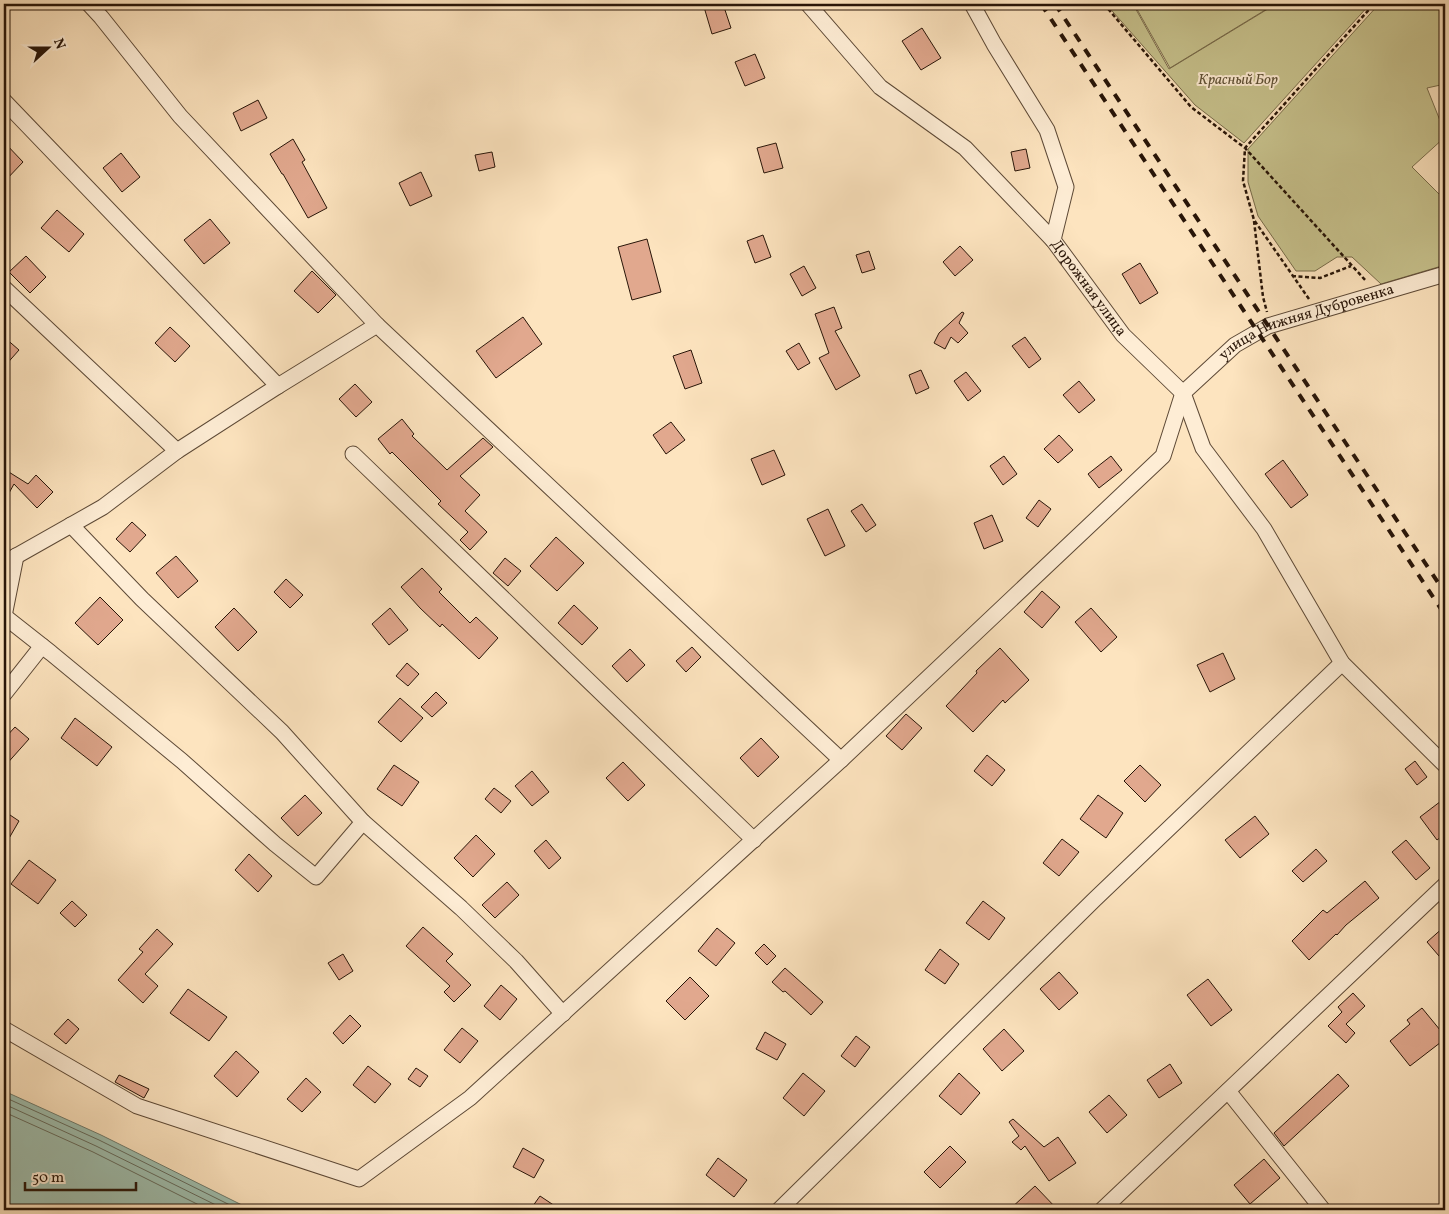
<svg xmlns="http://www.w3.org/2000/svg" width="1449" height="1214" viewBox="0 0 1449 1214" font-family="Vollkorn,serif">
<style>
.green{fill:#c7c28d;stroke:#786c4a}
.water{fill:#9fbfaf;stroke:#6f7b6c}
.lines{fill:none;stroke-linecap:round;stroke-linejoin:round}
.shore{stroke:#646a5c;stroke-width:1}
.building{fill:#e1a88e;stroke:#281508}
.lane-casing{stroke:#5d4936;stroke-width:9}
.street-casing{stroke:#5d4936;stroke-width:17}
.path{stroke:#281508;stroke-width:2.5;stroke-dasharray:4 2.5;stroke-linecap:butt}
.lane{stroke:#feedd5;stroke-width:8}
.street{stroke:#feedd5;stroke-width:15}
.rail{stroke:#281508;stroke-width:4;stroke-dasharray:9 9;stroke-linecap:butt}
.labels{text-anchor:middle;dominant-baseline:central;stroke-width:4;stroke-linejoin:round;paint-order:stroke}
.park-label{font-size:15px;font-style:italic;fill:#605237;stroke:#feedd5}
.street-label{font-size:15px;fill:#281508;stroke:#feedd5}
</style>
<rect width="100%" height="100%" fill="#fde4bf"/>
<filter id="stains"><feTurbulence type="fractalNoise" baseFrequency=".004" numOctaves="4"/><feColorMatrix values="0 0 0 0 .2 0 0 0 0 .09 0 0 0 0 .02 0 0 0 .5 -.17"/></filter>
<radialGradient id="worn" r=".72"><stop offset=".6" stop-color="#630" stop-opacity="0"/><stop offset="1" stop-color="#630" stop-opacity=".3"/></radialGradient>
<path class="green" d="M1106,4H1133L1169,69L1276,4H1370L1244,143L1195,105Z
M1134,4H1275L1170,68Z
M1379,4H1433L1445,15V84L1427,88L1445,133V137L1412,167L1445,200V265L1381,284L1352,257H1337L1315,271H1296L1258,216L1248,182V149Z"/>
<path class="water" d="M4,1091L101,1135L252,1210H4Z"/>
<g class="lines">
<path class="shore" d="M4,1097L99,1140L240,1210
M4,1104L96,1146L226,1210
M4,1112L93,1152L209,1210"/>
</g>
<path class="building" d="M717,4H723L731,28L712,34L704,7Z
M922,28L941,58L921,70L902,41Z
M755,54L765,78L745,86L735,62Z
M258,100L267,118L241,131L233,113Z
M293,139L305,160L302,162L327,208L308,218L283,174H282L270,154Z
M4,142L23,162L4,182Z
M776,143L783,168L764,173L757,148Z
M1026,149L1030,168L1015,171L1011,152Z
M492,152L495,167L479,171L475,155Z
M121,153L140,177L122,192L103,168Z
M421,172L432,196L410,206L399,183Z
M57,210L84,234L69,252L41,228Z
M210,219L230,243L204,264L184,240Z
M763,235L771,257L755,263L747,241Z
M647,239L661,292L632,300L618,247Z
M960,246L973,260L955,276L943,262Z
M869,251L875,269L862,273L856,255Z
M26,256L46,277L30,293L9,272Z
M1140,263L1158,293L1140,304L1122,274Z
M804,266L816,288L802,296L790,274Z
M312,271L336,295L318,313L294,291Z
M834,307L842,328L835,331L860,376L836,390L819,358L829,353L815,314Z
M962,312L964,313L959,323L968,333L958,343L951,337L945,349L934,343L939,333Z
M523,317L542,344L496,378L476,351Z
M170,327L190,346L175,362L155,343Z
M4,337L19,350L4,367Z
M1025,337L1041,359L1029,368L1012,346Z
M799,343L810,363L798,370L786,351Z
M691,350L702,383L685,389L673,356Z
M921,370L929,388L916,394L909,375Z
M966,372L981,391L968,401L954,381Z
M1079,381L1095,400L1079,413L1063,395Z
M355,384L372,402L356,417L339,399Z
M402,419L414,434L412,436L447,470L483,438L493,447L460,476L480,495L465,511L487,532L470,550L460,540L468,532L438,504L441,501L392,452L390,454L378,439Z
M671,422L685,440L666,454L653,435Z
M1059,435L1073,450L1058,463L1044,449Z
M774,450L785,475L762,485L751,459Z
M1004,456L1017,474L1003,485L990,466Z
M1111,456L1122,470L1099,488L1088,474Z
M1283,460L1308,495L1291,508L1265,474Z
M4,469L28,484L36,475L53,492L37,508L14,484L4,502Z
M1039,500L1051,509L1038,527L1026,518Z
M862,504L876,525L866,532L851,511Z
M828,509L845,546L825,556L807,519Z
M992,515L1003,541L984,549L974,523Z
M132,522L146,535L130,552L116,539Z
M556,537L584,563L557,591L530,566Z
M176,556L198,581L178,598L156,573Z
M505,558L521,571L508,586L493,573Z
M422,568L442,589L439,592L470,623L476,617L498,638L479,659L442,624L440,627L420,608L401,587Z
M286,579L303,595L290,608L274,592Z
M1042,591L1060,607L1042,628L1024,612Z
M100,597L123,620L98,645L75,623Z
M574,605L598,628L582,645L558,623Z
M234,608L257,632L238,651L215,627Z
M390,608L408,630L389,645L372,624Z
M1091,608L1117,637L1101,652L1075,622Z
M692,647L701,657L686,672L676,661Z
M1000,648L1029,680L1005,703L1003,700L973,732L946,706L977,673L976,671Z
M630,649L645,665L627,682L612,666Z
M1223,653L1235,679L1210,692L1197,665Z
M407,663L419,674L408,686L396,676Z
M436,692L447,703L432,717L421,707Z
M400,698L423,718L401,742L378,722Z
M906,714L922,728L902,750L886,736Z
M75,718L112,747L97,766L61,738Z
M15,727L29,739L4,767V739Z
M761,738L779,757L758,777L740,758Z
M987,755L1005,770L992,786L974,771Z
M1415,761L1427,777L1417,785L1405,769Z
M623,762L645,785L628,801L606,778Z
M394,765L419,782L402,806L377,789Z
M1140,765L1161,785L1145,802L1124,781Z
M532,771L549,792L532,806L515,786Z
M494,788L511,801L501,813L485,799Z
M305,795L322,813L298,836L281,818Z
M1098,795L1123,813L1106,838L1080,819Z
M1445,798V834L1437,840L1420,817Z
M4,811L19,821L4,847Z
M1255,816L1269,834L1240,858L1225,840Z
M476,835L495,854L473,877L454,858Z
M1062,839L1079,852L1059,876L1043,863Z
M546,840L561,858L549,869L534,851Z
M1406,840L1430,868L1416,880L1392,852Z
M1316,849L1327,861L1303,882L1292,871Z
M249,854L272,876L258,892L235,870Z
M29,860L56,880L38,904L11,884Z
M1365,881L1379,898L1346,925L1337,935L1336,934L1309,960L1292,941L1323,910L1327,913Z
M507,882L519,895L495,918L482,905Z
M72,901L87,915L75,927L60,913Z
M983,901L1005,918L989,940L966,923Z
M1445,926V963L1427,942Z
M423,927L453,954L446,961L471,985L454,1002L444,992L450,986L406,946Z
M717,928L735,943L716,966L698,951Z
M157,929L173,944L145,974L158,986L143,1003L118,980L143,952L139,949Z
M764,944L776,956L767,965L755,953Z
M940,949L959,964L945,984L925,970Z
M343,954L353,971L339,980L328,963Z
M785,968L823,1002L811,1015L785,991L783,992L772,982Z
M1059,972L1078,993L1059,1010L1040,989Z
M690,977L709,996L685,1020L666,1001Z
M1208,979L1232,1010L1211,1026L1187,995Z
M501,985L517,999L500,1020L484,1006Z
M188,989L227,1017L209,1041L170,1013Z
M1353,993L1365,1006L1346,1024L1355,1033L1346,1043L1328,1026L1342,1012L1338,1007Z
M1422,1008L1445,1036V1039L1410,1066L1390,1041L1410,1024L1407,1020Z
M350,1015L361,1026L343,1044L333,1033Z
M68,1019L79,1029L66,1044L54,1034Z
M462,1028L478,1041L460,1063L444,1050Z
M1004,1029L1024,1051L1002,1071L983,1049Z
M765,1032L786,1044L777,1060L756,1049Z
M856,1036L870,1047L855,1067L841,1056Z
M236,1051L259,1072L237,1097L214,1076Z
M1170,1064L1182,1083L1159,1098L1147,1080Z
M368,1066L391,1084L375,1103L353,1085Z
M416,1068L428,1076L420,1087L408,1079Z
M803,1073L825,1091L804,1116L783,1098Z
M959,1073L980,1093L961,1115L939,1096Z
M1338,1074L1349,1086L1284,1146L1274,1133Z
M119,1075L149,1089L144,1098L115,1082Z
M306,1078L321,1092L302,1112L287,1099Z
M1109,1095L1127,1115L1107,1133L1089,1112Z
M1013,1119L1044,1147L1058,1137L1076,1163L1049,1181L1025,1146L1021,1150L1012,1142L1019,1136L1009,1122Z
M950,1146L966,1162L940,1188L924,1172Z
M523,1148L544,1160L534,1178L513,1167Z
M718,1158L747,1180L734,1197L706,1175Z
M1264,1159L1280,1178L1250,1204L1234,1185Z
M1035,1186L1058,1210H1009Z
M540,1196L561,1210H530Z"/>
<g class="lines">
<defs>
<path id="lane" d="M1439,4L1445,10"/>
<g id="street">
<path d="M89,4L101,17L180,116L377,325"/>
<path d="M808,4L880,87L965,148L1053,240"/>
<path id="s1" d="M972,4L994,44L1047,130L1066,187L1053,240L1123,335L1183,393L1203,448L1264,529L1342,663L1445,765"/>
<path d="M4,101L278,386L377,325L841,760L1163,456L1183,393"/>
<path d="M4,288L177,451"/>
<path id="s2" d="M1183,393L1235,345L1268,326L1445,274"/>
<path d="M353,454L754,840"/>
<path d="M71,525L142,599L282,732L363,822"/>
<path d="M4,563L103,507L177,451L278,386"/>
<path d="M4,616L51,653L182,761L275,844L316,877L363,822L461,908L516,961L563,1014"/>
<path d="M4,616L16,556"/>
<path d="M4,694L42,646"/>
<path d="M4,1029L137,1106L359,1179L470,1098L841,760"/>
<path d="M1228,1091L1323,1210"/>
<path d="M779,1210L1095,899L1342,663"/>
<path d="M1102,1210L1445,885"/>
</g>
</defs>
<use href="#lane" class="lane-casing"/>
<use href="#street" class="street-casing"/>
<path class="path" d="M1104,4L1191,107L1245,148L1366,281
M1254,221L1263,297L1267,312
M1292,276L1320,278L1351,266
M1309,299L1254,220L1243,181L1245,148L1374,4"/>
<use href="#lane" class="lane"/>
<use href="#street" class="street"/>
<path class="rail" d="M1041,4L1445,615
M1055,4L1445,593"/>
</g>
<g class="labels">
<g class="park-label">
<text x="1238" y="80">Красный Бор</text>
</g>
<g class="street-label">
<text stroke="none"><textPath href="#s1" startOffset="321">Дорожная улица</textPath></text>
<text stroke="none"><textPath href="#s2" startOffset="146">улица Нижняя Дубровенка</textPath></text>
</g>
</g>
<rect width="1449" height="1214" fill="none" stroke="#fde4bf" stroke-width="20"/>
<rect x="5" y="5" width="1439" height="1204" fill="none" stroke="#281508" stroke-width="2.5"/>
<rect x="10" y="10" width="1429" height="1194" fill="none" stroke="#281508"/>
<g transform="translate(48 48) rotate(69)" stroke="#feedd5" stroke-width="4" paint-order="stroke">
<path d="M0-4L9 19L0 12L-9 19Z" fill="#281508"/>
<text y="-8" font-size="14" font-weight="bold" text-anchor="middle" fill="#281508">N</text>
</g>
<path d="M25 1182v8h111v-8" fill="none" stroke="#281508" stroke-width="2.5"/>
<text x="32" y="1182" font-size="15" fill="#281508" stroke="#feedd5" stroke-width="4" paint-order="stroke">50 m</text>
<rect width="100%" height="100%" filter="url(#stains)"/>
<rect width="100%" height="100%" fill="url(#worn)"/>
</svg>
